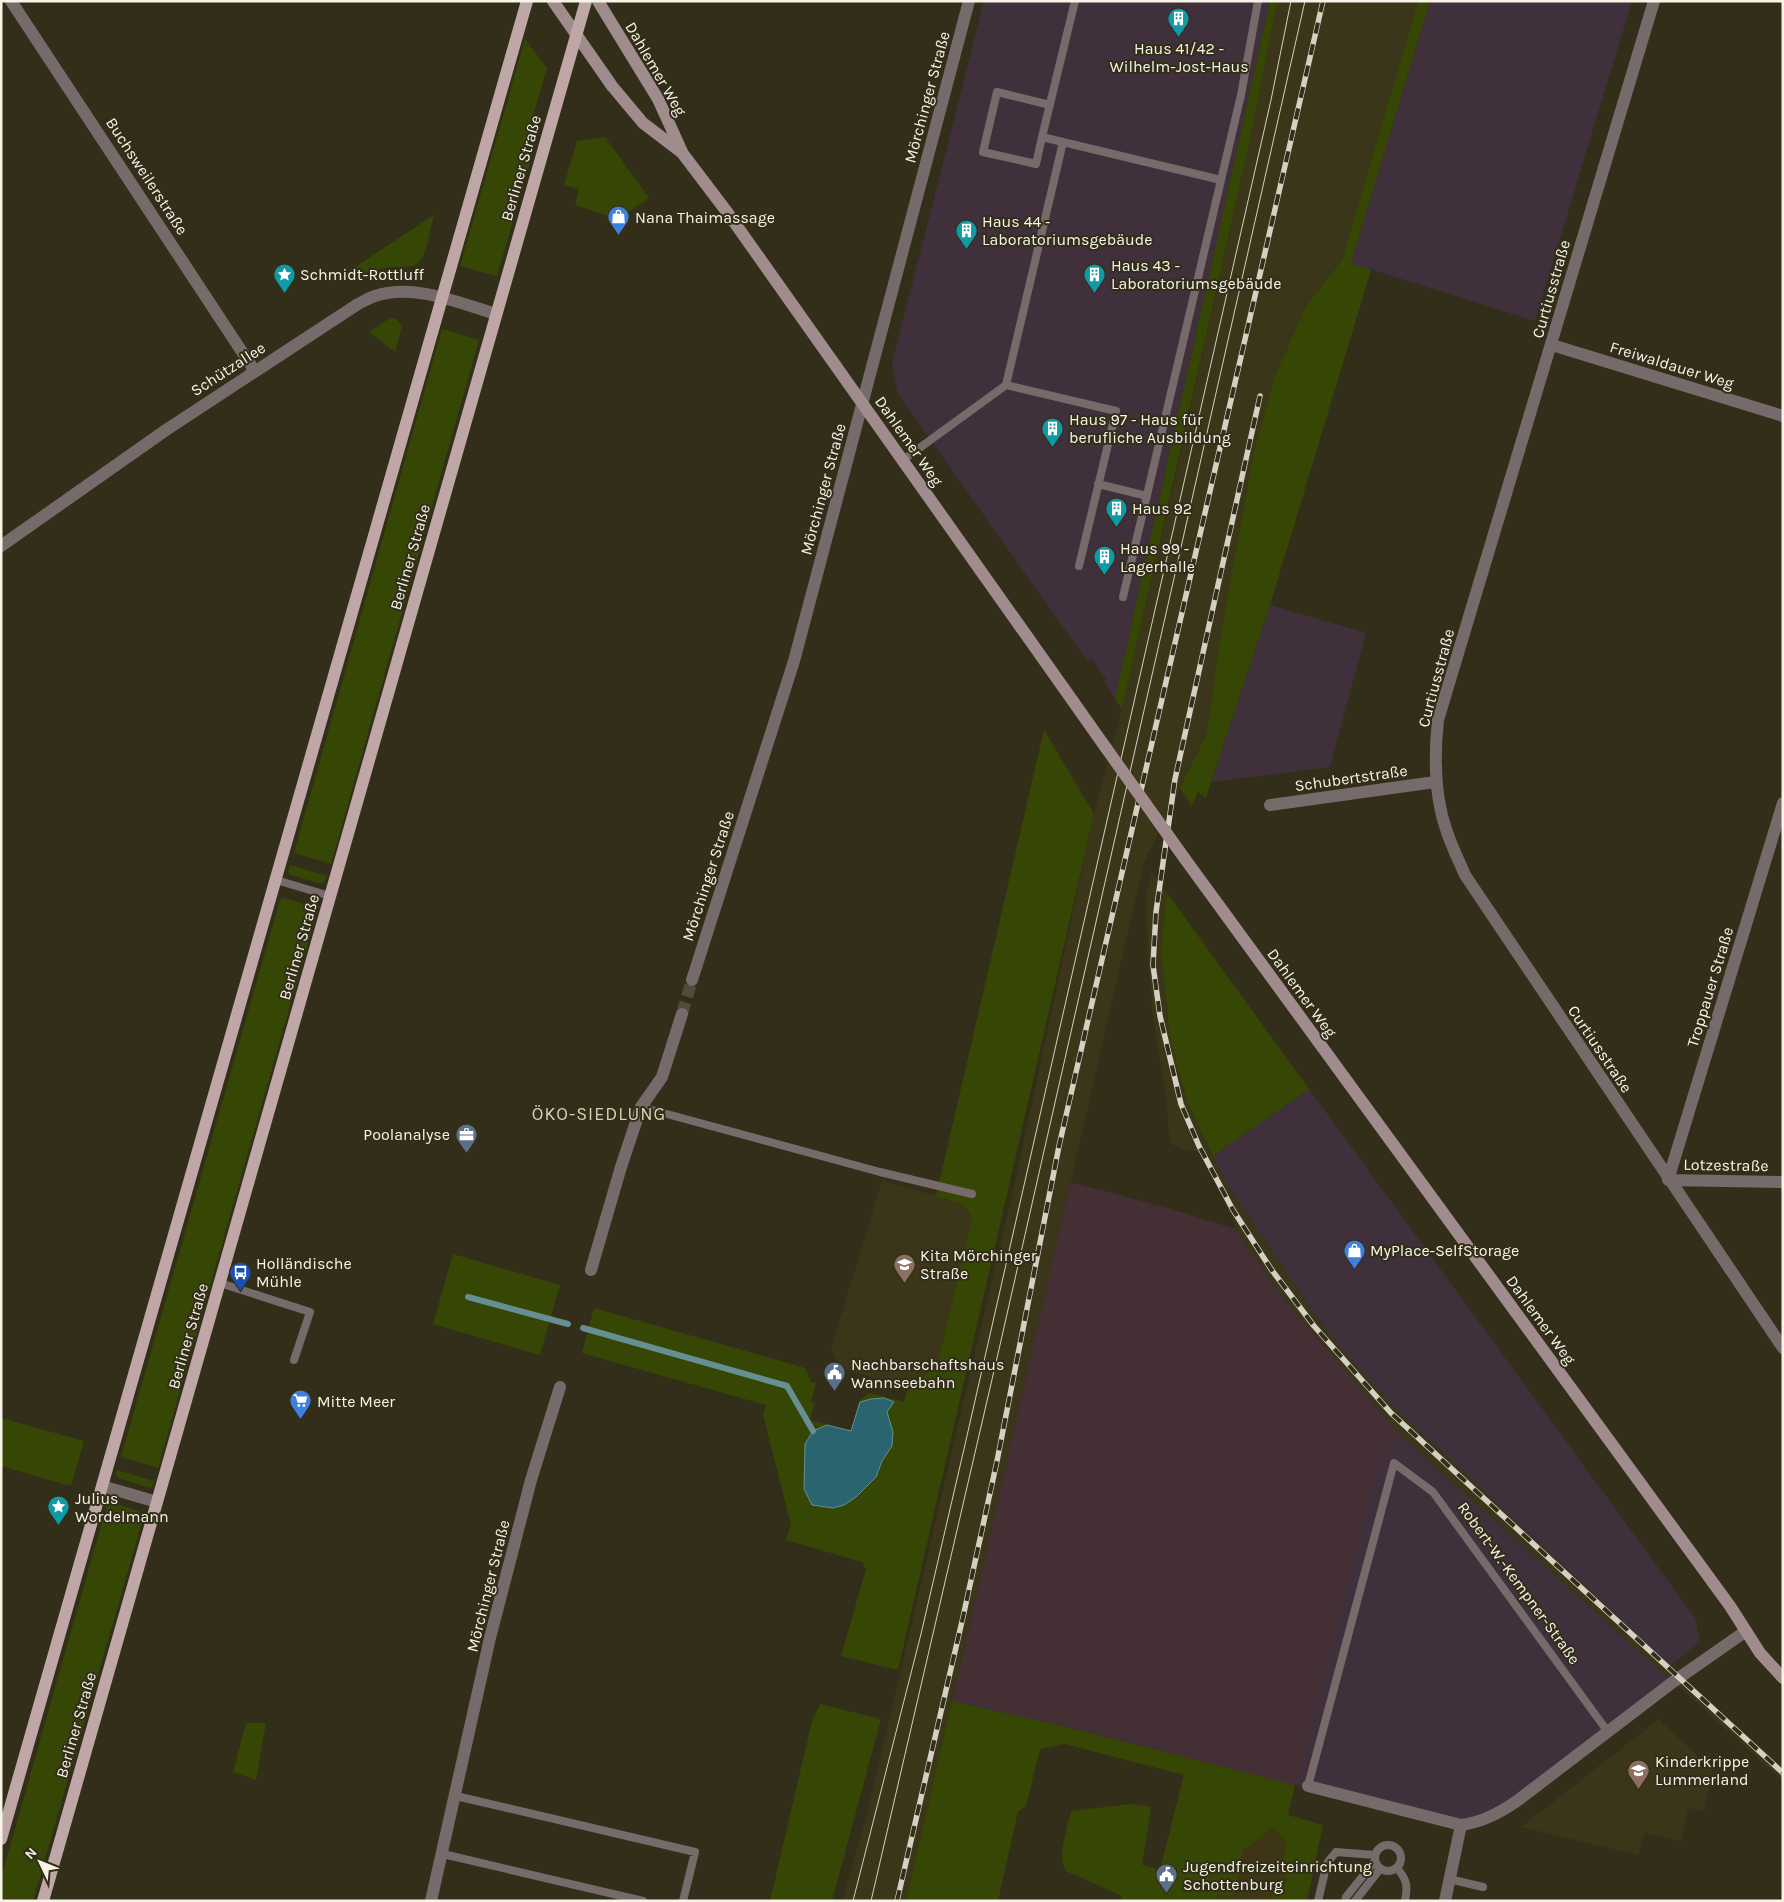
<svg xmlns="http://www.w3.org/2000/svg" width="1784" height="1902" viewBox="0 0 1784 1902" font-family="Karla,sans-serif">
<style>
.commercial{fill:#40303c}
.industrial{fill:#432f34}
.built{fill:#3b3519}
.green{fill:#364705}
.sand{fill:#3e3515}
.water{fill:#29646f;stroke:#678f93}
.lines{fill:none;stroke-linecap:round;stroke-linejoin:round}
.stream{stroke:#678f93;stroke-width:6}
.street-tunnel{stroke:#504c39;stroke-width:12;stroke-dasharray:12 6;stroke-linecap:butt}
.lane{stroke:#776a6b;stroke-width:8}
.street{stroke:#776a6b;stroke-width:12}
.secondary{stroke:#a08c8d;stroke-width:12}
.primary{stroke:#bfa6a7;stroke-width:12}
.tram{stroke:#d4d0c2;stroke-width:1}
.rail-casing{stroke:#d4d0c2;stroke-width:5.5}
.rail{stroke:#332e1a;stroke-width:4;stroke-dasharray:11;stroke-linecap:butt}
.secondary-bridge{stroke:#a08c8d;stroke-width:12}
.labels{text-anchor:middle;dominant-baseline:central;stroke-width:4;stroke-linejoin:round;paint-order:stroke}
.poi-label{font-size:16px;fill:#f7f4e7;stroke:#332e1a;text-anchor:start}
.street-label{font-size:16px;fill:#f7f4e7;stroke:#332e1a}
.neighbourhood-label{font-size:18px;letter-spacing:1px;fill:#d7d1b8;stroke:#332e1a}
</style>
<rect width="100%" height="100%" fill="#332e1a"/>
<path class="commercial" d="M984,1H1270L1115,699L1104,682L1107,680L1092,659L1088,662L898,394L892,364Z
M1430,1H1632L1535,321L1351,263Z
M1270,605L1366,633L1330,767L1211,782Z
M1309,1089L1695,1618L1700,1642L1670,1666L1395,1408L1358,1368L1314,1313L1225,1182L1213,1156Z
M1402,1437L1673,1682L1608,1732L1474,1824L1308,1786L1295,1785L1380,1458Z"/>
<path class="industrial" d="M1070,1182L1168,1208L1235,1229L1286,1301L1402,1437L1380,1458L1295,1785L1067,1727L952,1701Z"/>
<path class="built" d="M1277,1H1418L1342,260L1306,306L1220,640L1207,733L1144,862L906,1901H842L867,1814L1013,1191L1094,814L1122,709L1175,478L1251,136Z
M1151,871L1167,893L1161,949L1187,1101L1225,1182L1314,1313L1358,1368L1395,1408L1670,1666L1783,1768V1781L1402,1437L1286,1301L1235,1229L1233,1219L1200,1152L1180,1149L1170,1143L1166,1099L1153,1017L1149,966L1146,898Z
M882,1180L963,1204L972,1217L937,1366L908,1388L842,1369L831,1349Z
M1659,1719L1713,1771L1704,1811L1688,1808L1681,1841L1645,1833L1638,1855L1521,1827Z"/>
<path class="green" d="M1270,1H1277L1251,136L1122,709L1115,699Z
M1418,1H1430L1351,263L1371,270L1270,605L1211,782L1206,798L1198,792L1192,806L1180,788L1207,733L1220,640L1254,452L1275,376L1306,306L1342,260Z
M525,39L547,68L531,123L533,152L497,276L460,266Z
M605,137L649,198L618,219L575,205L579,189L564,185L577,141Z
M434,215C431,226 426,257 418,263C412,269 400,266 392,267C371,270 351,277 331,283Z
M393,318L396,319L402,326L395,352L369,332L387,320Z
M442,329L479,340L331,864L294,853Z
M1044,730L1094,814L898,1670L841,1656L866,1569L862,1562L786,1540L791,1524L763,1415L766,1405L582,1353L594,1308L805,1368L811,1382L816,1383L811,1402L815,1403L810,1420L851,1431L861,1398L870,1393L904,1402L908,1388L937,1366L972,1217L963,1204L936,1196Z
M290,865L327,876L323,884L290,875L288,872Z
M1167,893L1309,1089L1213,1156L1187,1101L1170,1037L1161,949Z
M284,898L314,907L317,911L158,1468L121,1457L280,900Z
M453,1254L560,1285L540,1355L433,1324Z
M1,1418L84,1441L71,1486L1,1466Z
M117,1470L154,1481L152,1487L150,1488L118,1478L116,1475Z
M110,1502L139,1511L144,1515L33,1901H1V1878L107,1505Z
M952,1701L1067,1727L1295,1785L1288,1815L1323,1825L1307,1901H1120L1122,1896L1066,1871C1056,1858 1068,1827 1071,1811L1131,1804L1151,1807L1142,1865L1160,1870L1184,1775L1065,1744L1040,1749L1026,1806L1018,1811L998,1901H906Z
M820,1704L881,1719L832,1901H770L812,1721Z
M246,1723H266L256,1780L233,1772Z"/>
<path class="sand" d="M1274,1828L1287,1841L1281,1872L1288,1880L1283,1886L1278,1887L1269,1899L1216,1901L1217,1894L1232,1897L1243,1850C1254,1844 1264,1831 1274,1828Z"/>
<path class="water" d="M884,1398L894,1402L887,1412L893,1432L892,1446L882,1461L876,1477L856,1497L844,1505L833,1508L812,1505L804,1489L805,1444L813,1431L827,1425L851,1431L860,1402L871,1399Z"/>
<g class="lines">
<path class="stream" d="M468,1297L568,1324
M583,1328L787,1386L813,1431"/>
<path class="street-tunnel" d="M682,1014L692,980"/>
<path class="lane" d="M1075,1L1042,137L1221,180
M1042,137L1036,164L983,152L997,92L1050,105
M1006,385L1116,411L1079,566
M903,460L1006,385L1063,142
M1098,484L1147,496
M1123,597L1241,95L1258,1
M276,880L330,896
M641,1107L880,1172L972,1194
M220,1283L310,1312L294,1360
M1308,1786L1394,1463L1433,1492L1608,1732
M456,1796L695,1852L683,1901
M1375 1858a13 13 0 1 1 26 0a13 13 0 1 1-26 0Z
M443,1854L643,1901
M1397,1868C1407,1880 1408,1886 1405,1901
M1449,1879L1483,1887
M1318,1901L1327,1863L1336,1852L1374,1855
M1345,1901L1346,1897L1375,1861
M1355,1901L1380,1869"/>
<path class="street" d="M11,1L254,370
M1654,1L1438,720C1434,757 1434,796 1447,832C1452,847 1459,861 1465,875L1783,1348
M1552,345L1783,416
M1,546L166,430L358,304C364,301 369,298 375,296C414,283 459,303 496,314
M1783,803L1668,1180L1783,1182
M1270,805L1435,782
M692,980L794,661L969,1
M591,1270L621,1167L641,1107L662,1077L682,1014
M102,1486L157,1502
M1308,1786L1461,1825C1483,1822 1499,1813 1517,1801L1673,1682L1746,1631
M431,1901L490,1638L531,1480L560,1387
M1445,1901L1461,1825"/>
<path class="secondary" d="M553,1L612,86L643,123L681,152
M598,1L658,99L683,154L727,212L1106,748
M1185,859L1730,1606L1760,1653L1783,1678"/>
<path class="primary" d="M1,1839L527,1
M43,1901L586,1"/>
<path class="tram" d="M853,1901L921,1634L964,1449L1271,100L1291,1
M871,1901L1000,1345L1305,1"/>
<defs>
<path id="rail" d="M1260,396L1175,779L1156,912L1153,965L1160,1016L1181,1104L1199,1146L1233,1210L1271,1269L1314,1326L1391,1413L1783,1773
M897,1901L963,1617L997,1461L1059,1146L1323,1"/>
</defs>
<use href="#rail" class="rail-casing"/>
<use href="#rail" class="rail"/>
<path class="secondary-bridge" d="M1106,748L1185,859"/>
</g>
<defs>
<symbol id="building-pin" viewBox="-11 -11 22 30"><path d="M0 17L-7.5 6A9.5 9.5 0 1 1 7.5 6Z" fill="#0f9aa8" stroke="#332e1a"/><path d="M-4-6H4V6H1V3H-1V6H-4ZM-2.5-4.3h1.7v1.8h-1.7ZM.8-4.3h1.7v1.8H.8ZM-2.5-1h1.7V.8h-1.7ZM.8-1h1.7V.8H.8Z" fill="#fff"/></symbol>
<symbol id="shop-pin" viewBox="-11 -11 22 30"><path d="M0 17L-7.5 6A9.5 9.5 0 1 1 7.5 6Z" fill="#3f7fe0" stroke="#332e1a"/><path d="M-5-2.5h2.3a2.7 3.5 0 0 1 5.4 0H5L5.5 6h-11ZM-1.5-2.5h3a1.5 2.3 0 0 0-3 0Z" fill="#fff"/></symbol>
<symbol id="sight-pin" viewBox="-11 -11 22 30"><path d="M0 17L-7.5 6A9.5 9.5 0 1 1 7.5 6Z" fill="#0f9aa8" stroke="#332e1a"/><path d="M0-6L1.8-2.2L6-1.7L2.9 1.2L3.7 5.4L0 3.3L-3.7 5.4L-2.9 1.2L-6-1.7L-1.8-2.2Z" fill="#fff"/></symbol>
<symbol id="office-pin" viewBox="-11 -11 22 30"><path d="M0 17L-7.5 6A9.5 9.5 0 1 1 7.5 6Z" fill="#5c6f8a" stroke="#332e1a"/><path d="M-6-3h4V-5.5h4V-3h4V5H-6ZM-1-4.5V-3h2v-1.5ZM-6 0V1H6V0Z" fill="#fff"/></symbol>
<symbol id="school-pin" viewBox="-11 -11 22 30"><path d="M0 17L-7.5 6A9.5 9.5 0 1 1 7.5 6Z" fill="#8d6e63" stroke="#332e1a"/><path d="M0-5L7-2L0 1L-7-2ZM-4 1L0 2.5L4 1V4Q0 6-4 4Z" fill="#fff"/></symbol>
<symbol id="bus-pin" viewBox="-11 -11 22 30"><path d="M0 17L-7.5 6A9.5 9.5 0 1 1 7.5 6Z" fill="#1a4fb4" stroke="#332e1a"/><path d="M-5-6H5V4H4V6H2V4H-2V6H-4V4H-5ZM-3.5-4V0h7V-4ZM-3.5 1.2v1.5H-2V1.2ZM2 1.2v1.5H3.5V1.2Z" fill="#fff"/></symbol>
<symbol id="civic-pin" viewBox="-11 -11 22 30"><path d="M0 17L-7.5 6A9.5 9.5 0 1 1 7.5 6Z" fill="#5c6f8a" stroke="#332e1a"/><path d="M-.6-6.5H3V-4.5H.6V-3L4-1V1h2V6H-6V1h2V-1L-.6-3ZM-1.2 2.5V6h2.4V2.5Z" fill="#fff"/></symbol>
<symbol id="supermarket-pin" viewBox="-11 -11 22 30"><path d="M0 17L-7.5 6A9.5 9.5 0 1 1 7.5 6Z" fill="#3f7fe0" stroke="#332e1a"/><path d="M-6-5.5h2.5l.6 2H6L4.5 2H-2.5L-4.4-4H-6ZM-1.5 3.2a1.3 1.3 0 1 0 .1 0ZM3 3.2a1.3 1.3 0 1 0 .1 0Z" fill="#fff"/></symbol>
</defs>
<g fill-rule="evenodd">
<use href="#building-pin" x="1166" y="6" width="25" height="34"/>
<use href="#shop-pin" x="606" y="204" width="25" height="34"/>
<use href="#building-pin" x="954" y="218" width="25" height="34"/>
<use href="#sight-pin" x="272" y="262" width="25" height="34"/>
<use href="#building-pin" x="1082" y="262" width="25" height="34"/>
<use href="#building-pin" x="1040" y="416" width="25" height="34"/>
<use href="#building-pin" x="1104" y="496" width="25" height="34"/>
<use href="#building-pin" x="1092" y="544" width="25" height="34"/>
<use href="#office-pin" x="454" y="1122" width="25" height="34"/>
<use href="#shop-pin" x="1342" y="1238" width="25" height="34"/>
<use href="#school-pin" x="892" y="1252" width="25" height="34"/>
<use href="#bus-pin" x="228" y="1260" width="25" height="34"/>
<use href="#civic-pin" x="822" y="1360" width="25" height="34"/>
<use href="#supermarket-pin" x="288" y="1388" width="25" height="34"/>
<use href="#sight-pin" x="46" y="1494" width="25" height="34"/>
<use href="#school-pin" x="1626" y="1758" width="25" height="34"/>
<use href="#civic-pin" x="1154" y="1862" width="25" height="34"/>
</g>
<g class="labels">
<g class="poi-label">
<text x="1179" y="48" text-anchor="middle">Haus 41/42 -<tspan x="1179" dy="18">Wilhelm-Jost-Haus</tspan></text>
<text x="635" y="217">Nana Thaimassage</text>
<text x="982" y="221">Haus 44 -<tspan x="982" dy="18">Laboratoriumsgebäude</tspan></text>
<text x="1111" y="265">Haus 43 -<tspan x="1111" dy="18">Laboratoriumsgebäude</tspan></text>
<text x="300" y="274">Schmidt-Rottluff</text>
<text x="1069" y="419">Haus 97 - Haus für<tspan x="1069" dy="18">berufliche Ausbildung</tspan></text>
<text x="1132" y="508">Haus 92</text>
<text x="1120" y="548">Haus 99 -<tspan x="1120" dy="18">Lagerhalle</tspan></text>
<text x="450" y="1134" text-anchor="end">Poolanalyse</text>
<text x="1370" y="1250">MyPlace-SelfStorage</text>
<text x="920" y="1255">Kita Mörchinger<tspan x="920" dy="18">Straße</tspan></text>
<text x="256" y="1263">Holländische<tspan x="256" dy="18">Mühle</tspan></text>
<text x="851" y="1364">Nachbarschaftshaus<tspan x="851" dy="18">Wannseebahn</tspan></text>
<text x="317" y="1401">Mitte Meer</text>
<text x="75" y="1498">Julius<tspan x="75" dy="18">Wordelmann</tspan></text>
<text x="1655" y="1761">Kinderkrippe<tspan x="1655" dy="18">Lummerland</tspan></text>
<text x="1183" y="1866">Jugendfreizeiteinrichtung<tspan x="1183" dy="18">Schottenburg</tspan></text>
</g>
<g class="street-label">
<text transform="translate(656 69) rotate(60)">Dahlemer Weg</text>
<text transform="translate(927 97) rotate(-75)">Mörchinger Straße</text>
<text transform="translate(521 168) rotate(-74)">Berliner Straße</text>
<text transform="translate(147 176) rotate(57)">Buchsweilerstraße</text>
<text transform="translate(1551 289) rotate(-74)">Curtiusstraße</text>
<text transform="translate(1672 365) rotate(17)">Freiwaldauer Weg</text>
<text transform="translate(228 369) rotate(-33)">Schützallee</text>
<text transform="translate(909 441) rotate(55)">Dahlemer Weg</text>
<text transform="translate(823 489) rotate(-75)">Mörchinger Straße</text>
<text transform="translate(410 557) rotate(-74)">Berliner Straße</text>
<text transform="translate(1436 678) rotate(-75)">Curtiusstraße</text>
<text transform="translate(1351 778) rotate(-8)">Schubertstraße</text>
<text transform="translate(708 876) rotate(-72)">Mörchinger Straße</text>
<text transform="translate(299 947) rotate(-74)">Berliner Straße</text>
<text transform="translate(1710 987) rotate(-73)">Troppauer Straße</text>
<text transform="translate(1302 993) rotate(54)">Dahlemer Weg</text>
<text transform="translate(1600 1049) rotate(56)">Curtiusstraße</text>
<text transform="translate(1726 1165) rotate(1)">Lotzestraße</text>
<text transform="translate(1541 1320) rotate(54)">Dahlemer Weg</text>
<text transform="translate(188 1336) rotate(-74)">Berliner Straße</text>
<text transform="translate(1519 1583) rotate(54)">Robert-W.-Kempner-Straße</text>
<text transform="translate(488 1586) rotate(-76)">Mörchinger Straße</text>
<text transform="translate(76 1725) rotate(-74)">Berliner Straße</text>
</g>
<g class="neighbourhood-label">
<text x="599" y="1114">ÖKO-SIEDLUNG</text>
</g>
</g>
<rect width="1784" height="1902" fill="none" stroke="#f7f4e7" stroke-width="5"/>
<g transform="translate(40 1862) rotate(313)" stroke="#332e1a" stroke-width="4" paint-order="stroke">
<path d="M0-4L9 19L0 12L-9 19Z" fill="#f7f4e7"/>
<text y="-8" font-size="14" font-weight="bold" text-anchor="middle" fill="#f7f4e7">N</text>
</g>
</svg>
